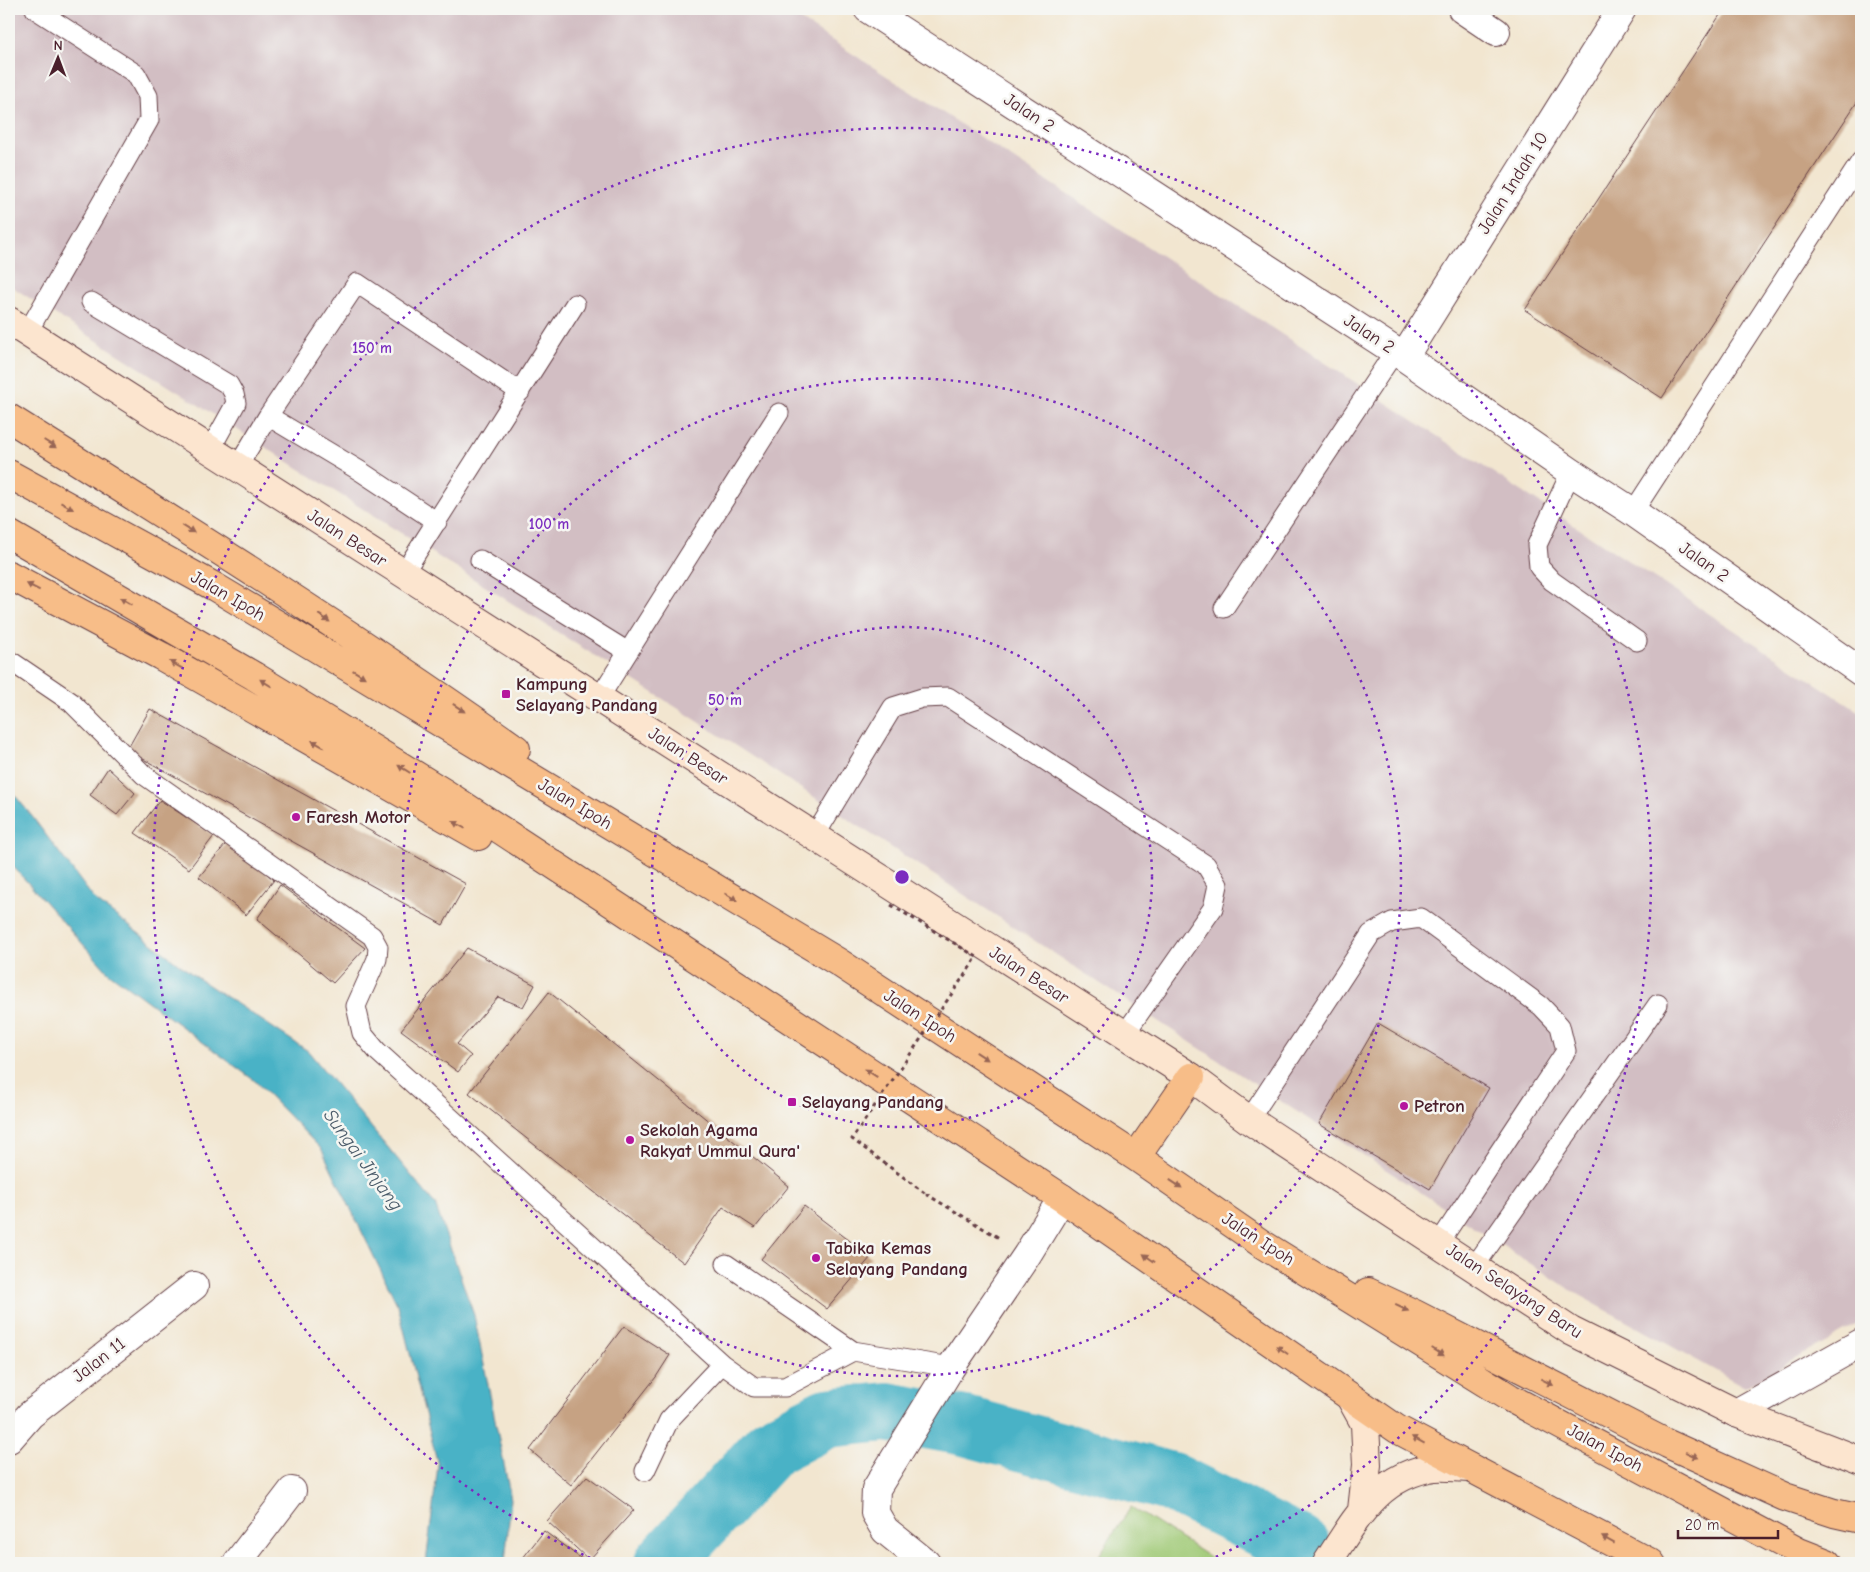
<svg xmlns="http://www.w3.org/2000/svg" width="1870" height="1572" viewBox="0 0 1870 1572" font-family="'Comic Neue',sans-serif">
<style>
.industrial{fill:#d2bec3}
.green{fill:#9fc975;stroke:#747450}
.water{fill:#48b2c6;stroke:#496878}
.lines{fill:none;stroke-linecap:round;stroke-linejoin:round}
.river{stroke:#48b2c6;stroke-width:60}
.building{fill:#c6a283}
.lane-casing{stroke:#633d44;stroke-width:21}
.street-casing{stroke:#633d44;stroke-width:30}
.secondary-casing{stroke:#633d44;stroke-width:30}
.highway-casing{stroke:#633d44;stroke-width:30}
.path{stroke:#633d44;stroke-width:3;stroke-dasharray:4 4;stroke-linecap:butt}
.lane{stroke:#fff;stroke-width:19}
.street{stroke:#fff;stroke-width:28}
.secondary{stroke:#fce5cf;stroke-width:28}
.highway{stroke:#f7bd88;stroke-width:28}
.path-bridge{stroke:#633d44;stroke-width:3;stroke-dasharray:4 4;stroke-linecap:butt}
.oneway{fill:#986655}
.ring{fill:none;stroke:#7b2cbf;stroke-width:2.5;stroke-dasharray:2.5 5}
.poi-dot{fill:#b5179e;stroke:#f6f6f2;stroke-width:2}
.labels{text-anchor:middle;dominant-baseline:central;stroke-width:5;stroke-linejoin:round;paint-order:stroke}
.street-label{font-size:18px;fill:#4a1f2b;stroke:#f6f6f2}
.poi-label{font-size:18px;font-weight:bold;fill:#4a1f2b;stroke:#f6f6f2;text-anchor:start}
.water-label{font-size:19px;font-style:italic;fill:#495a69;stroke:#f6f6f2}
.centre{fill:#7b2cbf;stroke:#f6f6f2;stroke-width:2.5}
.ring-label{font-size:15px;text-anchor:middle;font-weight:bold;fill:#7b2cbf;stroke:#f6f6f2;stroke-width:5;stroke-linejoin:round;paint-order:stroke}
</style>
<rect width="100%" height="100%" fill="#f6f6f2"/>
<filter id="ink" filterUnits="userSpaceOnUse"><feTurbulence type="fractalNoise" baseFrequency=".02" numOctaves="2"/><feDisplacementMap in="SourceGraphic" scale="10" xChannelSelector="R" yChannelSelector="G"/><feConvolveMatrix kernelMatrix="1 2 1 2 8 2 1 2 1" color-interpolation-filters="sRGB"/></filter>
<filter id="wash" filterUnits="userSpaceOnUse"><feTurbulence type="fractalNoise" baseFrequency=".0096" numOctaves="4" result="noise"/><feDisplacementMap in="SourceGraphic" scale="20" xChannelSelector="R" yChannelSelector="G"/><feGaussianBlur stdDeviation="1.12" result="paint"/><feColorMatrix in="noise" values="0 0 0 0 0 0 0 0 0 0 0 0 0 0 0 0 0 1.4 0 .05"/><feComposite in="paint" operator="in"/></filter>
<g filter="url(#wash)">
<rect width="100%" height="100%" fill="#f2e6d0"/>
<path class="industrial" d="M9,9H784L1861,713V1322L1745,1387L1577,1294L682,711L9,285Z"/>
<path class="green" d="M1131,1507L1219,1563H1094Z"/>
<path class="water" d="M9,788L31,815L95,900L195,976L308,1051L435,1204L474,1315L511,1499L505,1563H426L438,1465L398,1306L322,1150L255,1081L108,972L9,862Z"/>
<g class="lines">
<path class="river" d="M664,1563L772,1446L827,1418L887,1412L965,1426L1171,1482L1301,1547"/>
</g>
<g id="blocks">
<path class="building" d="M1724,9H1861V96L1662,398L1525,310Z
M150,709L466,884L443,925L127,750Z
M108,768L135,793L117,815L90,795Z
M160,800L214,836L189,869L135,833Z
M229,840L274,880L246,915L199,877Z
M280,885L365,948L333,983L257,919Z
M467,948L535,985L523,1007L498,997L457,1044L471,1056L458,1072L401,1030Z
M549,992L789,1186L755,1228L723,1207L684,1263L469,1093Z
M1378,1023L1489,1088L1430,1189L1319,1124Z
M804,1206L871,1257L827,1309L761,1259Z
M624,1326L670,1355L656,1377L571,1485L530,1450Z
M587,1476L634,1510L589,1560L547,1521Z
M544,1531L587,1563H519Z"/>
</g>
</g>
<g filter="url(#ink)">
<use href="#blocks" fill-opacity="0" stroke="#633d44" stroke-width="1"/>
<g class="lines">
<defs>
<path id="lane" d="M91,302L229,385L234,394L236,403L210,450
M27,333L149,120L148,96L136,74L35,9
M268,416L360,471L437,522
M237,468L268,416L357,283L520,392
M1571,472L1537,545L1539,567L1552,581L1637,641
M1633,512L1861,161
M480,560L628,652
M403,574L575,304
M1224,608L1395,351
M9,660L71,702L144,775L372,936L378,947L377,959L356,1006L362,1033L377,1051L722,1364L754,1387H785L853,1351L951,1367
M599,698L779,413
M814,837L893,707L922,698L948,697L1206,865L1218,885L1213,908L1124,1035
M1249,1120L1371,934L1392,922L1421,918L1541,1006L1560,1026L1566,1051L1439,1243
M726,1264L853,1351
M1474,1267L1658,1004
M645,1471L669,1420L722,1364"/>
<path id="street" d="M868,9L1404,357L1571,472L1633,512L1861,672
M1462,9L1496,32
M1404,357L1622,9
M1736,1413L1861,1343
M9,1439L30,1415L194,1286
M237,1563L292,1491
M926,1563L885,1530L875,1513L876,1489L951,1367L1027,1255L1062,1198"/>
<path id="secondary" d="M9,321L1191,1077L1249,1120L1571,1331L1736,1413L1861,1461
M1350,1397L1365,1424L1367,1465L1362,1510
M1327,1563C1356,1519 1378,1475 1435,1467C1446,1466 1459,1468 1470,1468"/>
<path id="highway" d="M9,418C180,525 351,632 516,749
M9,474L215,587L838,962L1136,1157L1262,1244L1510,1398L1799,1552L1827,1563
M9,534L254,676L446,794L1062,1198L1397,1429L1651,1563
M9,575L161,656L478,836
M1136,1157L1191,1077
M1368,1292L1415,1314L1668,1444L1785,1497L1834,1513L1861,1519"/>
</defs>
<use href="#lane" class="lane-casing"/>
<use href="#street" class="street-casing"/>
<use href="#secondary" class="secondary-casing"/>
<use href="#highway" class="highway-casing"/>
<path class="path" d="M926,1194L1001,1239"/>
<use href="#lane" class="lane"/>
<use href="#street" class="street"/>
<use href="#secondary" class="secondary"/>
<use href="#highway" class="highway"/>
<path class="path-bridge" d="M891,905L977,957L852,1139L926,1194"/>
</g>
<defs><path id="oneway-solid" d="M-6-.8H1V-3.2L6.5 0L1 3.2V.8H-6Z" transform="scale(1.25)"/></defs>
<g class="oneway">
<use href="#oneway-solid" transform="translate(50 444) rotate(32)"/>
<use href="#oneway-solid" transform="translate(67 506) rotate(29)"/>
<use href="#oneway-solid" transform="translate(188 529) rotate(32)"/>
<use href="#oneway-solid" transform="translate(33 587) rotate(-153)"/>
<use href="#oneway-solid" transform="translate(126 601) rotate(-150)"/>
<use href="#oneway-solid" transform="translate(324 618) rotate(34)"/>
<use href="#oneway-solid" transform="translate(176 665) rotate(-151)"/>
<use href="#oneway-solid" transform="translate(359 674) rotate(31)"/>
<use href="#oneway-solid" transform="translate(266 683) rotate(-148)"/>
<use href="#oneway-solid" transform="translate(459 708) rotate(34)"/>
<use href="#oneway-solid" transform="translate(318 744) rotate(-151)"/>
<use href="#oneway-solid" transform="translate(404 769) rotate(-148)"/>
<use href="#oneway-solid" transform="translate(459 825) rotate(-150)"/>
<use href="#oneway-solid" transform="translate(731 897) rotate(31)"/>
<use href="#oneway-solid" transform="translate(982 1056) rotate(33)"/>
<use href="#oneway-solid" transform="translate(871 1073) rotate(-147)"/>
<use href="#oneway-solid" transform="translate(1176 1184) rotate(34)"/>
<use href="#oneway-solid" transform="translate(1149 1258) rotate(-145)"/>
<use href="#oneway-solid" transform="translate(1402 1308) rotate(25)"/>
<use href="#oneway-solid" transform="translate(1282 1350) rotate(-145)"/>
<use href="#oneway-solid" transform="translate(1438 1352) rotate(32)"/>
<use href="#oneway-solid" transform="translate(1547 1382) rotate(27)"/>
<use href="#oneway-solid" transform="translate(1418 1440) rotate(-152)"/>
<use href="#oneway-solid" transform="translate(1692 1455) rotate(24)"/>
<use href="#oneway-solid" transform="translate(1608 1540) rotate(-152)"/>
</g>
</g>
<g class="ring">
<circle cx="902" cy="877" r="250"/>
<circle cx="902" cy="877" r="499"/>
<path d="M597 1561A749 749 0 1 1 1207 1561"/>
</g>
<g class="poi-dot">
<rect x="501" y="689" width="10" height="10" rx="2.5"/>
<circle cx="296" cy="817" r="5"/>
<rect x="787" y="1097" width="10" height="10" rx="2.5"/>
<circle cx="1404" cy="1106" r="5"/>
<circle cx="630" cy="1140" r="5"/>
<circle cx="816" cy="1258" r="5"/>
</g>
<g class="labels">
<g class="street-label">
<text transform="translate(1029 113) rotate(33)">Jalan 2</text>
<text transform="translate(1513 183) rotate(-58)">Jalan Indah 10</text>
<text transform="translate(1369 334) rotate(33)">Jalan 2</text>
<text transform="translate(347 538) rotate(33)">Jalan Besar</text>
<text transform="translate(1704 562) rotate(35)">Jalan 2</text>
<text transform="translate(228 596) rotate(30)">Jalan Ipoh</text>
<text transform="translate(688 756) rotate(33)">Jalan Besar</text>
<text transform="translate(575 804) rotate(31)">Jalan Ipoh</text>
<text transform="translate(1029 975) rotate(33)">Jalan Besar</text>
<text transform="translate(920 1016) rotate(33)">Jalan Ipoh</text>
<text transform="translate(1258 1239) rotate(33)">Jalan Ipoh</text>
<text transform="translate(1514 1291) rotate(33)">Jalan Selayang Baru</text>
<text transform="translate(99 1360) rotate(-38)">Jalan 11</text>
<text transform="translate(1605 1448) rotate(28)">Jalan Ipoh</text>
</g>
<g class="poi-label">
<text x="516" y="684">Kampung<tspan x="516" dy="21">Selayang Pandang</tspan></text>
<text x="306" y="817">Faresh Motor</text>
<text x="802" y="1102">Selayang Pandang</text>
<text x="1414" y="1106">Petron</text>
<text x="640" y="1130">Sekolah Agama<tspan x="640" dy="21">Rakyat Ummul Qura'</tspan></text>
<text x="826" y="1248">Tabika Kemas<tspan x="826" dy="21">Selayang Pandang</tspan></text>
</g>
<g class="water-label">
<text transform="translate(363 1160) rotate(54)">Sungai Jinjang</text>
</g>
</g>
<circle cx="902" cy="877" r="8" class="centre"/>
<g class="ring-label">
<text x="372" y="353">150 m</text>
<text x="549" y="529">100 m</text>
<text x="725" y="705">50 m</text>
</g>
<rect width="1870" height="1572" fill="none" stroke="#f6f6f2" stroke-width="30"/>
<g transform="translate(58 58) rotate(1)" stroke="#f6f6f2" stroke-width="4" paint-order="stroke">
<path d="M0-4L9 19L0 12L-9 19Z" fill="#4a1f2b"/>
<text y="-8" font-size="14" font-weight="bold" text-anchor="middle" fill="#4a1f2b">N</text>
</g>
<path d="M1678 1530v8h100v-8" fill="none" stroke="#4a1f2b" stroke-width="2.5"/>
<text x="1685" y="1530" font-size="15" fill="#4a1f2b" stroke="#f6f6f2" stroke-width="4" paint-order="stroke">20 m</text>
</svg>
